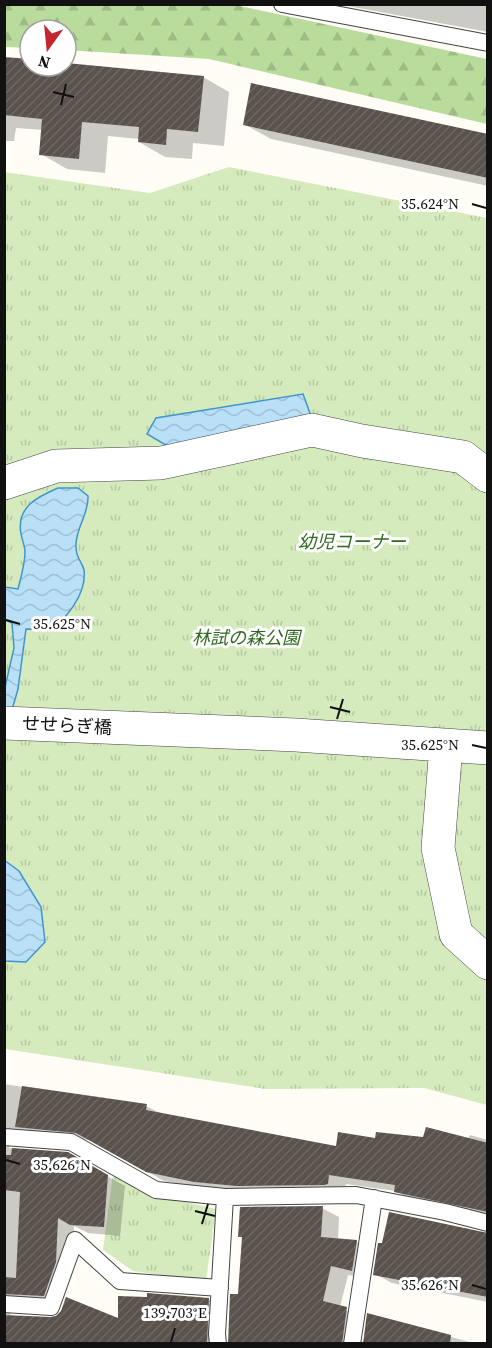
<svg xmlns="http://www.w3.org/2000/svg" width="492" height="1348" viewBox="0 0 492 1348" font-family="'Source Serif 4','Noto Sans JP',serif">
<style>
.forest{fill:url(#forest-firs)}
.park{fill:url(#park-tufts)}
.water{fill:url(#water-waves);stroke:#3f96cf;stroke-width:1.5}
.shadow{fill:#0003}
.building{fill:url(#building-hatch)}
.lines{fill:none;stroke-linecap:round;stroke-linejoin:round}
.lane-casing{stroke:#444;stroke-width:18}
.street-casing{stroke:#444;stroke-width:34}
.lane{stroke:#fff;stroke-width:16}
.street{stroke:#fff;stroke-width:33}
.ticks{fill:none;stroke:#111;stroke-width:2}
.labels{text-anchor:middle;dominant-baseline:central;stroke-width:6;stroke-linejoin:round;paint-order:stroke}
.park-label{font-size:18px;font-style:italic;fill:#2f6b1f;stroke:#fff}
.street-label{font-size:18px;fill:#111;stroke:#fff}
.ticks-label{font-size:15px;text-anchor:middle;fill:#111;stroke:#fff;stroke-width:6;stroke-linejoin:round;paint-order:stroke}
</style>
<defs>
<pattern id="forest-firs" width="22" height="20" patternUnits="userSpaceOnUse" patternTransform="scale(1.5)"><rect width="22" height="20" fill="#b9dc9c"/><path d="M5 1l3.5 6h-7zM16 11l3.5 6h-7z" fill="#9ebc85"/></pattern>
<pattern id="park-tufts" width="24" height="20" patternUnits="userSpaceOnUse" patternTransform="scale(1.5)"><rect width="24" height="20" fill="#d5ebbd"/><path d="M3 7l-1-3M5 7V3M7 7l1-3M15 17l-1-3M17 17v-4M19 17l1-3" fill="none" stroke="#b6c8a1"/></pattern>
<pattern id="water-waves" width="16" height="10" patternUnits="userSpaceOnUse" patternTransform="scale(1.5)"><rect width="16" height="10" fill="#b9e0f7"/><path d="M0 5q4-4 8 0t8 0" fill="none" stroke="#9ebfd3"/></pattern>
<pattern id="building-hatch" width="6" height="6" patternUnits="userSpaceOnUse" patternTransform="scale(1.5)"><rect width="6" height="6" fill="#5a524d"/><path d="M-1 1l2-2M0 6l6-6M5 7l2-2" fill="none" stroke="#6d6662"/></pattern>
</defs>
<rect width="100%" height="100%" fill="#fffdf5"/>
<path class="forest" d="M4,5H235L487,59V124L209,59L66,50V30H30V48L5,47Z"/>
<path class="park" d="M229,167L487,218V1105L424,1088L265,1089L5,1049L4,172L150,193Z
M113,1174L155,1195L216,1209L206,1281L133,1271L103,1250Z"/>
<path class="water" d="M303,394L311,416L169,447L147,434L156,418Z
M58,488H78L88,496C89,514 76,527 76,545C75,558 82,561 84,570C87,592 66,624 45,629C39,630 32,629 26,629L18,689L5,734V687L14,648L12,623L5,620V587L18,589C21,577 25,564 25,552C25,546 22,540 21,534C16,507 37,497 58,488Z
M4,860L19,871L41,907L45,942L26,962L5,961Z"/>
<path class="shadow" d="M337,4H488V32Z
M4,59L30,61V66H66V64L203,77L229,92L224,146L193,143L192,159L165,157L139,142V139L108,136L105,173L67,169L41,154L43,130L16,128L14,141H4Z
M244,124L488,136V186L271,139Z
M4,1084L146,1106L162,1114L337,1148L377,1139H468L470,1135L488,1140V1216L412,1200L395,1191L346,1184L344,1193L212,1191L164,1181L91,1140L17,1136L12,1140L9,1148L67,1154L125,1186L120,1236L88,1233L74,1226L72,1272L61,1305L17,1303L10,1313L11,1316L119,1320L208,1299L225,1309L223,1344H4Z
M322,1208L339,1217L338,1240L357,1242L373,1252L369,1279L348,1275L340,1307L363,1319L359,1344H230L239,1296L243,1238L240,1236Z
M488,1234V1302L392,1283L375,1274Z
M368,1315L470,1342L472,1344H363Z"/>
<path class="building" d="M4,57L30,59V66H66V63L204,76L198,132L167,129L166,145L138,142L139,127L82,122L79,159L39,155L42,119L4,115Z
M251,83L488,134V178L243,125Z
M22,1086L147,1104L146,1110L336,1146L338,1132L375,1138L376,1132L423,1137L426,1127L488,1143V1212L394,1192L395,1185L329,1175L328,1184L324,1185L237,1186L194,1182L146,1172L76,1133L15,1127Z
M12,1148L68,1152L108,1175L104,1227L70,1225L58,1218L56,1262L44,1296L4,1294V1277L16,1278L20,1192L4,1190V1155H11Z
M323,1206L321,1237L357,1240L352,1271L331,1266L323,1301L347,1307L342,1344H228L230,1294H238L242,1237H238L240,1207Z
M389,1212L488,1233V1297L373,1275L378,1243H382Z
M147,1293L209,1298L207,1344H4V1315L50,1317L56,1316L61,1311L66,1297L118,1318V1296L147,1297Z
M367,1313L451,1335L450,1344H363Z"/>
<g class="lines">
<defs>
<path id="lane" d="M282,4L488,43
M4,1137L71,1142L156,1190L225,1197L356,1195L445,1212L488,1223
M4,1304L51,1307L75,1240L120,1281L220,1288
M218,1344L217,1334L225,1197
M352,1344L374,1198"/>
<path id="street" d="M4,483L56,466L161,463L312,430L362,441L463,457L488,476
M4,723L296,735L488,748
M446,746L438,848L456,934L488,963"/>
</defs>
<use href="#lane" class="lane-casing"/>
<use href="#street" class="street-casing"/>
<use href="#lane" class="lane"/>
<use href="#street" class="street"/>
</g>
<path class="ticks" d="M53,92L74,97M61,105L66,84M472,204L486,208M6,620L20,624M330,707L350,712M337,719L343,699M472,745L486,748M6,1160L20,1164M195,1211L215,1216M202,1224L208,1204M472,1285L486,1289M171,1342L175,1328"/>
<g class="labels">
<g class="park-label">
<text x="352" y="541">幼児コーナー</text>
<text x="246" y="637">林試の森公園</text>
</g>
<g class="street-label">
<text transform="translate(67 725) rotate(3)">せせらぎ橋</text>
</g>
</g>
<g class="ticks-label">
<text x="430" y="209">35.624°N</text>
<text x="62" y="629">35.625°N</text>
<text x="430" y="750">35.625°N</text>
<text x="62" y="1170">35.626°N</text>
<text x="430" y="1290">35.626°N</text>
<text x="175" y="1318">139.703°E</text>
</g>
<rect width="492" height="1348" fill="none" stroke="#111111" stroke-width="12"/>
<g transform="translate(48 48) rotate(195)"><circle r="28" fill="#ffffff" stroke="#a0a0a0" stroke-width="1.5"/>
<path d="M0-4.5L10 22L0 15L-10 22Z" fill="#c4262e"/>
<text y="-9" font-size="16" font-weight="bold" text-anchor="middle" fill="#111111">N</text>
</g>
</svg>
